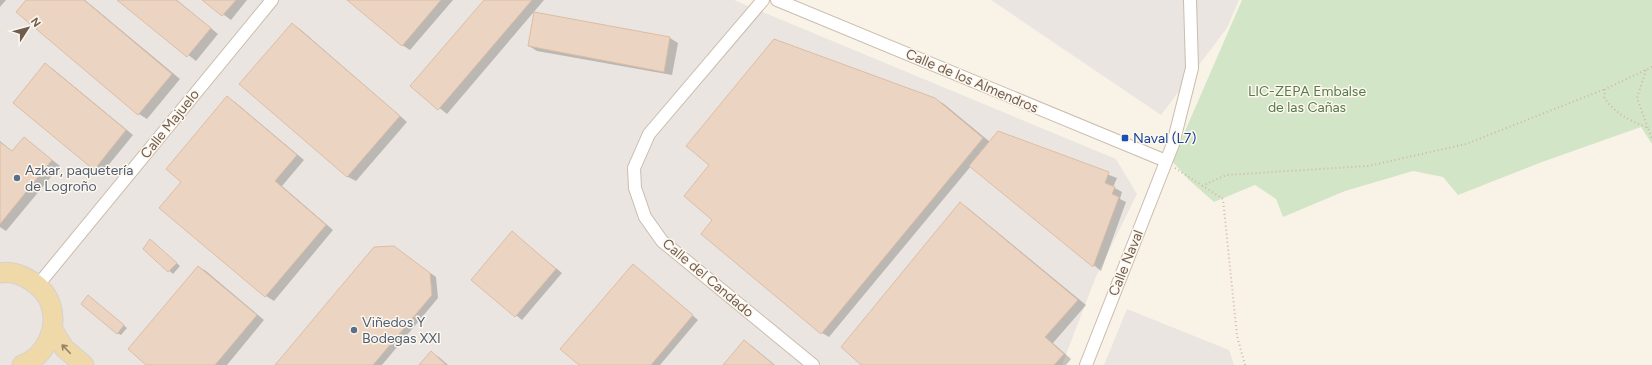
<svg xmlns="http://www.w3.org/2000/svg" width="1652" height="365" viewBox="0 0 1652 365" font-family="Figtree,sans-serif">
<style>
.industrial{fill:#eae5e0}
.green{fill:#d2e5c7}
.shadow{fill:#0003}
.building{fill:#ebd5c2;stroke:#dcbda4}
.lines{fill:none;stroke-linecap:round;stroke-linejoin:round}
.street-casing{stroke:#cabcae;stroke-width:14}
.primary-casing{stroke:#d7d1ce;stroke-width:21}
.path{stroke:#d0b8a5;stroke-width:2;stroke-dasharray:1 3;stroke-linecap:butt}
.street{stroke:#fff;stroke-width:12}
.primary{stroke:#f0d9a8;stroke-width:19}
.oneway{stroke:#96826a}
.transit-dot{fill:#1a4fb4;stroke:#fdf7ed;stroke-width:1.5}
.service-dot{fill:#5c6f8a;stroke:#fdf7ed;stroke-width:1.5}
.labels{text-anchor:middle;dominant-baseline:central;stroke-width:3;stroke-linejoin:round;paint-order:stroke}
.street-label{font-size:14px;fill:#705c4f;stroke:#fdf7ed}
.park-label{font-size:14px;fill:#567a4b;stroke:#fdf7ed}
.transit-label{font-size:14px;fill:#164399;stroke:#fdf7ed;text-anchor:start}
.service-label{font-size:14px;fill:#4e5e75;stroke:#fdf7ed;text-anchor:start}
</style>
<rect width="100%" height="100%" fill="#f9f3e7"/>
<path class="industrial" d="M0,0H734L1116,159L1137,194L1095,279L1062,365H0Z
M991,0H1239L1227,28L1161,115Z
M1127,309L1229,350L1234,365H1104Z"/>
<path class="green" d="M1242,0H1652V144L1641,127L1542,162L1458,195L1443,177L1413,171L1345,191L1283,217L1276,199L1255,185L1214,202L1189,180L1172,161Z"/>
<path class="shadow" d="M0,0H6L0,7Z
M27,0H85L180,79L147,119L139,114L17,12Z
M118,0H177L218,34L196,61Z
M204,0H247L231,20Z
M349,0H453L410,50L402,45Z
M486,0H544L447,114L412,86Z
M534,13L670,38L678,43L672,75L537,51L529,46Z
M292,24L300,29L407,122L356,181L348,177L241,84Z
M45,65L53,69L133,135L102,173L94,169Z
M227,97L235,102L304,160L282,186L333,230L274,301L266,296L161,208L183,182Z
M935,99L944,104L990,142L999,132L1117,178L1113,187L1122,192L1120,199L1126,202L1101,271L971,166L829,337L822,333Z
M24,138L60,166L6,231L0,227V141L13,152Z
M960,203L968,208L1086,305L1053,343L1071,359L1066,365H862Z
M512,233L562,273L522,320L472,280Z
M151,241L180,266L173,274L145,249Z
M394,247L436,277L438,298L382,365H276Z
M633,265L698,320L660,365H580Z
M199,267L206,271L264,320L227,365H148Z
M92,299L127,328L121,335L117,333Z
M744,341L752,346L775,365H724Z
M431,353L439,357L448,365H420Z"/>
<path class="building" d="M26,0H84L172,74L138,115L16,12Z
M117,0H176L211,28L187,57Z
M202,0H236L222,16Z
M347,0H441L402,46Z
M484,0H532L438,110L410,86Z
M534,12L670,37L664,72L528,46Z
M292,23L400,116L347,177L239,84Z
M774,39L935,98L983,138L821,334L701,234L712,220L684,196L709,165L686,146Z
M45,63L126,130L94,170L13,103Z
M227,96L297,155L275,181L326,225L265,297L159,208L181,182L166,169Z
M998,131L1109,172L1105,183L1115,187L1112,194L1119,197L1093,267L969,166Z
M24,137L52,160L0,224V142L12,151Z
M960,202L1078,300L1045,337L1064,354L1054,365H861L841,347Z
M512,231L556,269L515,317L471,280Z
M150,239L177,263L168,272L143,249Z
M394,246L430,273L432,295L373,365H275L374,247Z
M633,264L693,315L651,365H579L560,349Z
M198,266L257,315L215,365H146L128,349Z
M88,295L124,325L117,334L81,304Z
M744,340L774,365H723Z
M431,351L446,365H419Z"/>
<g class="lines">
<defs>
<path id="street" d="M763,0L649,134L634,168L635,188L645,217L662,241L813,365
M777,0L1166,161
M38,285L272,0
M1086,365L1173,144L1192,68L1190,0"/>
<path id="primary" d="M0,273C20,269 46,287 51,306C58,329 45,357 22,365
M53,330L64,348L84,365"/>
</defs>
<use href="#street" class="street-casing"/>
<use href="#primary" class="primary-casing"/>
<path class="path" d="M1652,67L1605,89L1604,97C1615,114 1629,120 1648,128L1652,139
M1646,70L1637,98L1648,128
M1175,168L1223,199L1237,336L1245,365
M1202,186L1226,175L1368,166L1466,144L1605,89"/>
<use href="#street" class="street"/>
<use href="#primary" class="primary"/>
</g>
<defs><path id="oneway-shaft" d="M-6 0H5M1.5-3L5.5 0L1.5 3" fill="none" stroke-width="1.6" stroke-linecap="round" stroke-linejoin="round"/></defs>
<use class="oneway" href="#oneway-shaft" transform="translate(66 349) rotate(-134)"/>
<rect class="transit-dot" x="1121" y="134" width="8" height="8" rx="2"/>
<g class="service-dot">
<circle cx="17" cy="178" r="4"/>
<circle cx="354" cy="330" r="4"/>
</g>
<g class="labels">
<g class="street-label">
<text transform="translate(972 81) rotate(23)">Calle de los Almendros</text>
<text transform="translate(170 124) rotate(-51)">Calle Majuelo</text>
<text transform="translate(1126 263) rotate(-68)">Calle Naval</text>
<text transform="translate(708 278) rotate(40)">Calle del Candado</text>
</g>
<g class="park-label">
<text x="1307" y="91">LIC-ZEPA Embalse<tspan x="1307" dy="16">de las Cañas</tspan></text>
</g>
<g class="transit-label">
<text x="1133" y="138">Naval (L7)</text>
</g>
<g class="service-label">
<text x="25" y="170">Azkar, paquetería<tspan x="25" dy="16">de Logroño</tspan></text>
<text x="362" y="322">Viñedos Y<tspan x="362" dy="16">Bodegas XXI</tspan></text>
</g>
</g>
<g transform="translate(28 28) rotate(54)" stroke="#fdf7ed" stroke-width="3" paint-order="stroke">
<path d="M0-3L7 15L0 10L-7 15Z" fill="#705c4f"/>
<text y="-6" font-size="11" font-weight="bold" text-anchor="middle" fill="#705c4f">N</text>
</g>
</svg>
